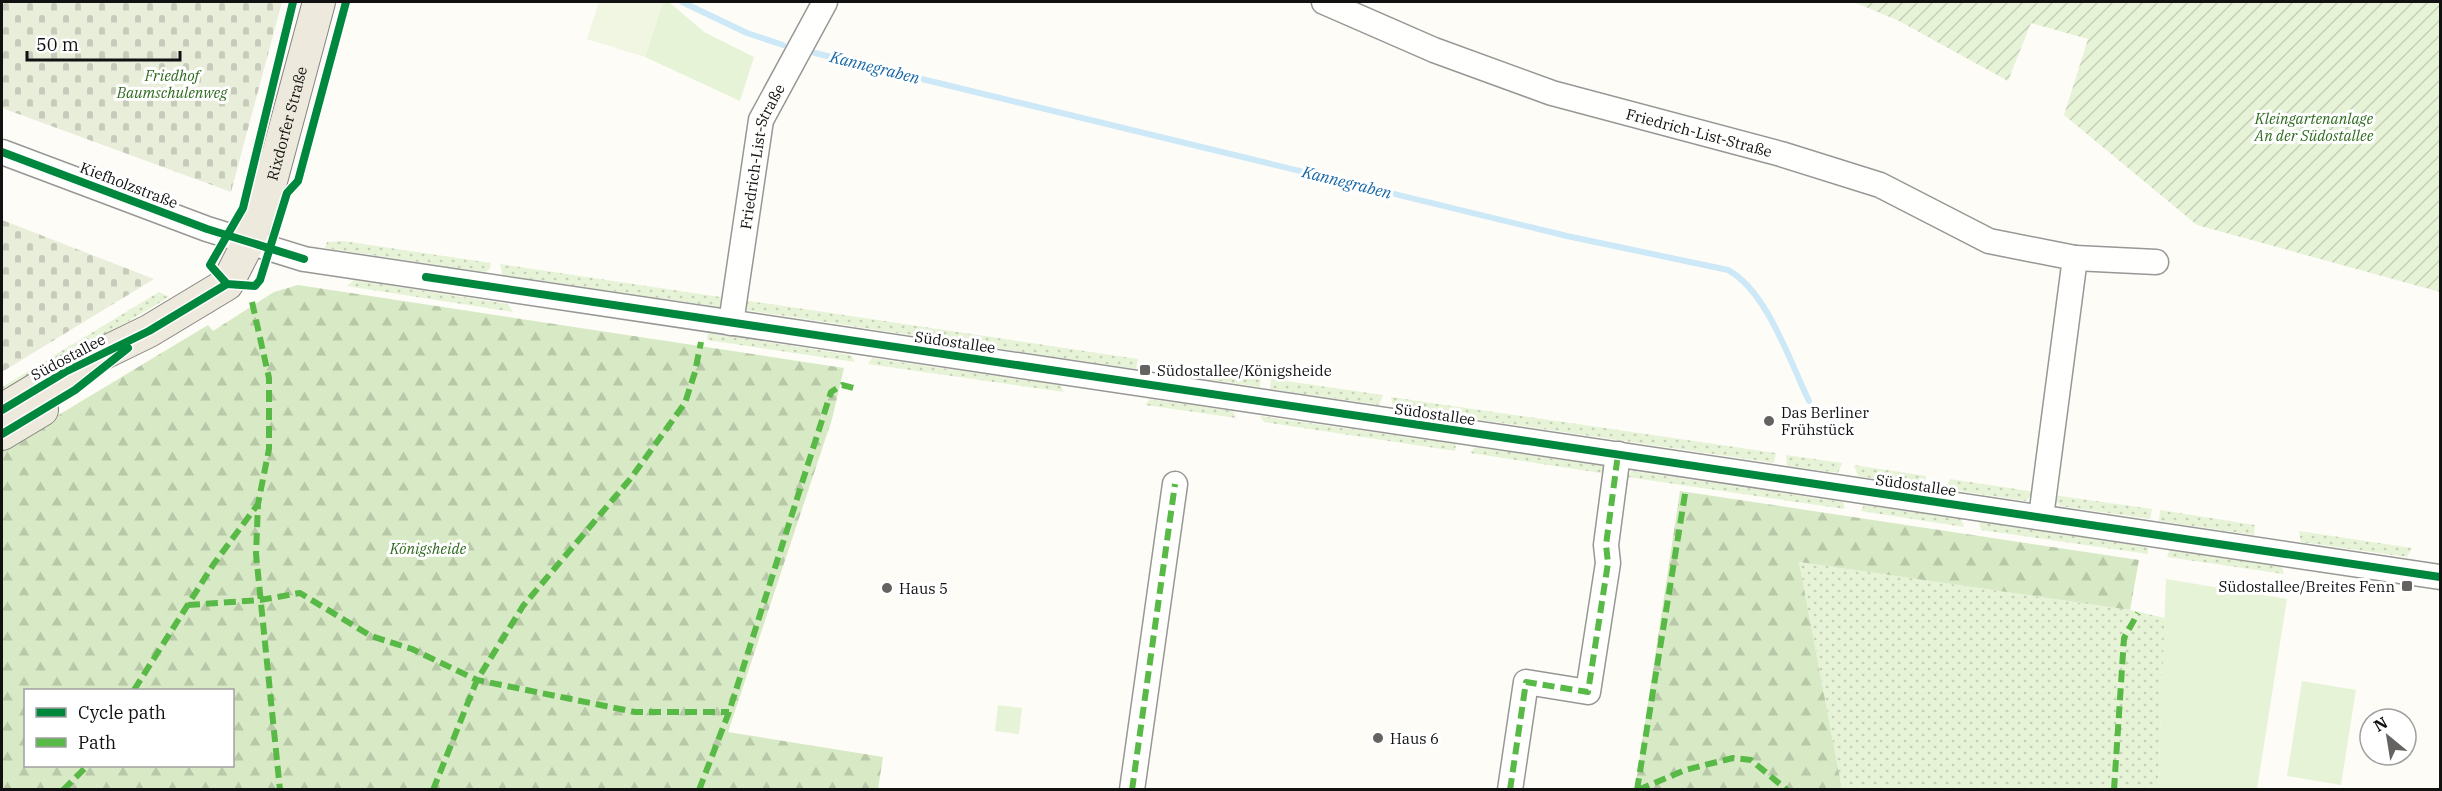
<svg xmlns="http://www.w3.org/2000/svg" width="2442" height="791" viewBox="0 0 2442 791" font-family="'IBM Plex Serif',serif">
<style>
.grass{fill:url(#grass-dots)}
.forest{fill:url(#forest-firs);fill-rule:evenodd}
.cemetery{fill:url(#cemetery-stones)}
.park{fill:#e7f3d7}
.garden{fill:url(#garden-furrows)}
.pitch{fill:#f0f6e1}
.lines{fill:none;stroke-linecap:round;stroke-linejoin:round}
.stream{stroke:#cde8f7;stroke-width:6}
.minor-casing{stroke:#979795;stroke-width:27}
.major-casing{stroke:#858482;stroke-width:34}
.minor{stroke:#fffffe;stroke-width:24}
.major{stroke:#ede9dc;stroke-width:32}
.quiet{stroke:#58b947;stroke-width:6;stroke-dasharray:12 6;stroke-linecap:butt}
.cycleway-casing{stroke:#fff;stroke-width:11}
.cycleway{stroke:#00873e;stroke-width:8}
.poi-dot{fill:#646362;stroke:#fff;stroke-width:2}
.labels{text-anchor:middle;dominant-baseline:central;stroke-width:6;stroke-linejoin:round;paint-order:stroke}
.park-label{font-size:15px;font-style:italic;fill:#2f6b1f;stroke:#fff}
.street-label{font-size:15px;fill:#111;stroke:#fff}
.poi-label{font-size:15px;fill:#111;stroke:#fff;text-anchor:start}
.water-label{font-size:16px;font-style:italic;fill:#1768a6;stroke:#fff}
</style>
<defs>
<pattern id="grass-dots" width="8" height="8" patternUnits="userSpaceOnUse" patternTransform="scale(1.5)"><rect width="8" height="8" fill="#e7f3d7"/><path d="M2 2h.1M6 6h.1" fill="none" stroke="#c5cfb8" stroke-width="1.8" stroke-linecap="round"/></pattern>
<pattern id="forest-firs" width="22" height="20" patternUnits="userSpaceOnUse" patternTransform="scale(1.5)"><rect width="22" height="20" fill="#d8eac5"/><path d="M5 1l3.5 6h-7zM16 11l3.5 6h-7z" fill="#b8c8a8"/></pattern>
<pattern id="cemetery-stones" width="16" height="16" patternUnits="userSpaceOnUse" patternTransform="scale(1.5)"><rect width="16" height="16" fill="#e9eedb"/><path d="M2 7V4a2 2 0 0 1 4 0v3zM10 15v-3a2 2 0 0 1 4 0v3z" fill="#c7cbbb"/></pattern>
<pattern id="garden-furrows" width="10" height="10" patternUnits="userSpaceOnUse" patternTransform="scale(1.5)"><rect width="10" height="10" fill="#e7f3d7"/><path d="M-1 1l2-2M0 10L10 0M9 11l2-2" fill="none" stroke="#c5cfb8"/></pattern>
</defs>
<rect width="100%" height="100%" fill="#fdfcf7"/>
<path class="grass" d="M343,241L491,263L490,269L485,272L325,248L327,242Z
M500,264L727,298L720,307L503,275Z
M354,280L508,304L513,312L347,286Z
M159,292L169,297L2,397V387Z
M743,300L1138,359L1136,369L745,310Z
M708,333L851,355L855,362L707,340Z
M872,358L1060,385L1064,392L868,364Z
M1207,369L1261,377L1260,387L1206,379Z
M1271,379H1272L1383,395L1379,405L1270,389Z
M1391,397L1776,453L1774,463L1393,407Z
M1150,399L1233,411L1236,418L1145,405Z
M1260,416L1456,444L1455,451L1264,422Z
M1475,447L1603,466L1607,474L1470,453Z
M1786,455L1842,463L1838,473L1787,466Z
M1854,465L1926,476L1924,486L1858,476Z
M1632,471L1843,502L1845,509L1627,477Z
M1950,479L2036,492L2026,501L1946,489Z
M2053,495L2152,509L2150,519L2060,506Z
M1864,505L1961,519L1964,527L1861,511Z
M2160,510L2255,525L2254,535L2159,521Z
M1979,522L2148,547V554L1981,530Z
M2299,531L2412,548L2407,557L2301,542Z
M2170,550L2282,567L2284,574L2167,557Z
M1799,562L2130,610L2165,618L2158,789H1842Z"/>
<path class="forest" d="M298,285L844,368L832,419L728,732L883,757L878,789H2V449L208,325L213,331L274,292ZM26,690H232V766H26Z
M1680,491L2139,560L2130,610L1799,562L1842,789H1635Z"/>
<path class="cemetery" d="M2,2H282L231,192L2,108Z
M2,220L154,279L2,372Z"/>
<path class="park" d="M663,2H669L704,32L754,57L740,101L645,57Z
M2166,579L2287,599L2257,789H2158Z
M2302,681L2356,690L2341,785L2287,776Z
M998,705L1022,708L1019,734L995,731Z"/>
<path class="garden" d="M1854,2H2440V292L2197,225L2064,115L2088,39L2031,23L2008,81L1899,21Z"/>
<path class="pitch" d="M599,2H663L645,57L587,39Z"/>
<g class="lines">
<path class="stream" d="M682,2L747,33L783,45
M815,53L1567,236L1728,270C1767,291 1790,362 1809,401"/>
<defs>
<g id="minor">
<path id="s1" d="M1324,2L1434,50L1552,93L1781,154L1880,185L1989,241L2075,258L2041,517"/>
<path d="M2,152L207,229L304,259L2440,577"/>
<path d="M2075,258L2156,262"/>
<path id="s2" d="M731,323L761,120L825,2"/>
<path d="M1132,790L1175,484"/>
<path d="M1510,790L1526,682L1588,692L1608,563L1606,545L1618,454"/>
</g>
<g id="major">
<path id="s3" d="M2,410L65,372L149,331L227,284L248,243L271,181L319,2"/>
<path d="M2,434L42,410"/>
</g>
</defs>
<use href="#minor" class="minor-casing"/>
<use href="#major" class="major-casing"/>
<use href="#minor" class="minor"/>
<use href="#major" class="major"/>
<path class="quiet" d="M252,302L269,378V449L258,504L256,554L280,790
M188,605L260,600L300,593L371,636L412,649L477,680L635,712H729
M134,690L213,565L258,504
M63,790L87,766
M433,790L477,680L523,606L631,478L685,403L695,372L701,342
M699,790L729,712L831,392L842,385L858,389
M1132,790L1175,484
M1510,790L1526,682L1588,692L1608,563L1606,545L1618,454
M1637,790L1686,488
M1638,790L1685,770L1733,758L1751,760L1787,790
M2114,790L2124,638L2138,613"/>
<defs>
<path id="cycleway" d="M293,2L243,208L210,265L227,284L255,286L260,280L287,193L298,181L346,2
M2,152L207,229L304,259
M426,277L2440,577
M2,410L65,372L149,331L227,284
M2,434L75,390L128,348"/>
</defs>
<use href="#cycleway" class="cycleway-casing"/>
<use href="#cycleway" class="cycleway"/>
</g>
<g class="poi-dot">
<rect x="1139" y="364" width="12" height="12" rx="3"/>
<circle cx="1769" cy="421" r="6"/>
<rect x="2401" y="580" width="12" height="12" rx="3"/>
<circle cx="887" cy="588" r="6"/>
<circle cx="1378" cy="738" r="6"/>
</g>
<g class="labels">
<g class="park-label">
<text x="172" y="75">Friedhof<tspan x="172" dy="17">Baumschulenweg</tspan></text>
<text x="2314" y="118">Kleingartenanlage<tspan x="2314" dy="17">An der Südostallee</tspan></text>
<text x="428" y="548">Königsheide</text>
</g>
<g class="street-label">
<text stroke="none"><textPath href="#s3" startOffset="430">Rixdorfer Straße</textPath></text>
<text stroke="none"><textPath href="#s1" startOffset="398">Friedrich-List-Straße</textPath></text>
<text stroke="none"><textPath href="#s2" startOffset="170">Friedrich-List-Straße</textPath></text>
<text transform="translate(129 185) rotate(21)">Kiefholzstraße</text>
<text transform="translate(955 342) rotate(8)">Südostallee</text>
<text transform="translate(68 357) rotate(-28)">Südostallee</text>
<text transform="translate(1435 414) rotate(8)">Südostallee</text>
<text transform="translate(1916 485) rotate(8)">Südostallee</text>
</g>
<g class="poi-label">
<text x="1157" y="370">Südostallee/Königsheide</text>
<text x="1781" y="412">Das Berliner<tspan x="1781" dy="17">Frühstück</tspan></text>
<text x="2395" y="586" text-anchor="end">Südostallee/Breites Fenn</text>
<text x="899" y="588">Haus 5</text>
<text x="1390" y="738">Haus 6</text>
</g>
<g class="water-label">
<text transform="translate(875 67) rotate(14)">Kannegraben</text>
<text transform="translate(1347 182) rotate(14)">Kannegraben</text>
</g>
</g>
<rect width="2442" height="791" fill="none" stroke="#111111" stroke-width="6"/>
<rect x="24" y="689" width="210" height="78" fill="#ffffff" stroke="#a0a0a0" stroke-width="1.5"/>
<rect x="36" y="708" width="30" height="9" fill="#00873e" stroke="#a0a0a0" stroke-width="1.5"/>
<text x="78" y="719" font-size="18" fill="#111111">Cycle path</text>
<rect x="36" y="738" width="30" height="9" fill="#58b947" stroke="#a0a0a0" stroke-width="1.5"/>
<text x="78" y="749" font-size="18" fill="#111111">Path</text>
<g transform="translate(2388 737) rotate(330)"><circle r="28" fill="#ffffff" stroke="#a0a0a0" stroke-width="1.5"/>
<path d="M0-4.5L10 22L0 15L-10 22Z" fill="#646362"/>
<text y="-9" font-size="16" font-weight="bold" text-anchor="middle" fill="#111111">N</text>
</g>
<path d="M27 51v9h153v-9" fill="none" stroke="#111111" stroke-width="3"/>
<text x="36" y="51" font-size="18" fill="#111111" stroke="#ffffff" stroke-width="4.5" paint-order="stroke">50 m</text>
</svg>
